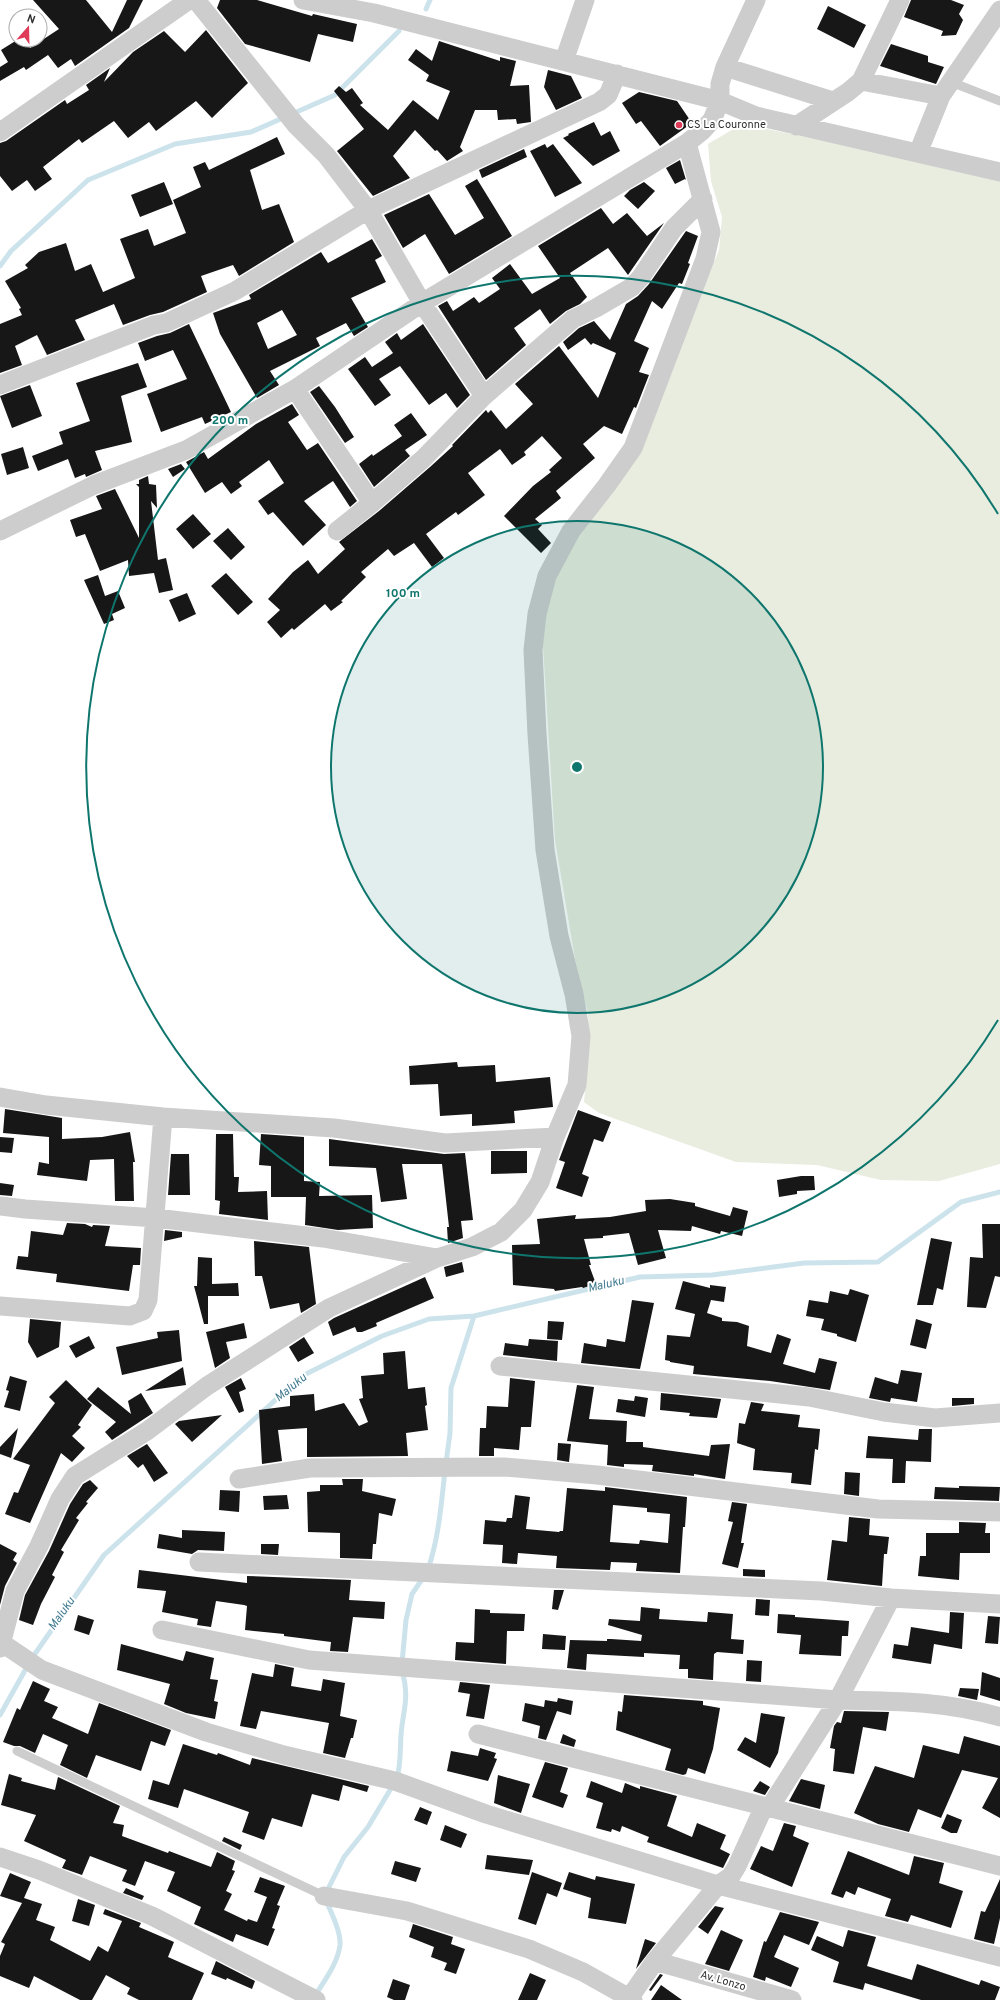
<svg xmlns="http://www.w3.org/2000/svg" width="1000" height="2000" viewBox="0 0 1000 2000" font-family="Overpass,sans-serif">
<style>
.green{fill:#e8eddf}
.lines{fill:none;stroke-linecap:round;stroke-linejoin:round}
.stream{stroke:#cce3ec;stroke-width:5}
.building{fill:#171717;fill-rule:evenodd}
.lane{stroke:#cdcdcd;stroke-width:9}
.street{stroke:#cdcdcd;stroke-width:19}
.ring{fill:none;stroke:#0f766e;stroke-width:2}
.poi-dot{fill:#e03a59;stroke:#fff;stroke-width:1.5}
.labels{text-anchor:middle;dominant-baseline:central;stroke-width:4;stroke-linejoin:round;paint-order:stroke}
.poi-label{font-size:11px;fill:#303030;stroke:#fff;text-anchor:start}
.street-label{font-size:11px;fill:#303030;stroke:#fff}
.water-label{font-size:12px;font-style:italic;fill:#407a91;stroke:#fff}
.centre{fill:#0f766e;stroke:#fff;stroke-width:2}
.ring-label{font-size:12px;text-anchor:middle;font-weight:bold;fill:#0f766e;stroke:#fff;stroke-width:4;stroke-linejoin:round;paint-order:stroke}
</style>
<rect width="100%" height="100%" fill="#fff"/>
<path class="green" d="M742,124L1000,177V1164L939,1181L881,1180L817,1165L736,1162L599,1113L584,1102L589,1044L588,1014L575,959L555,840L542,630L547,604L559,569L582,528L703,290L719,250L722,217L711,181L708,144Z"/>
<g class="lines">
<path class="stream" d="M426,9L430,0
M292,114L335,95L399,31
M0,266L11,251L88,180L175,144L251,132L285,117
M446,1463L450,1433L451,1388L474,1316
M428,1569C439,1537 441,1505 445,1471
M32,1658L104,1555L302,1376L382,1336L429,1319L474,1316L640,1277L712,1275L804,1263L878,1262L961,1202L1000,1192
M402,1663L406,1620L412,1594L423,1578
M0,1715L28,1665
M397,1778C401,1763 400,1750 401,1735C403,1709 410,1699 402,1671
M326,1893L344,1857L368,1827L393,1785
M315,1996C324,1981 338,1963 340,1945C341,1931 331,1913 326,1900"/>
</g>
<path class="building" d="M33,0H86L112,32L127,0H143L129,28L75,66L71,59L58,68L48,55L26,70L24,67L0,81V67L8,62L1,50L17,40H25L30,48L59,29Z
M220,0H257L312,16L313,14L357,24L353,42L318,34L310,62L245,44L217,8Z
M911,0H951L964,5L959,14L963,20L956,35L941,36L943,31L904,17Z
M828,6L866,25L854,48L817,29Z
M206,30L248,83L212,118L196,101L156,131L149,122L128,138L114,121L82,143L79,139L43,167L52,179L35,191L27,180L12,191L0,176V143L6,141L65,100L67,104L89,90L86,85L110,68L104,82L133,52L164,31L185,52Z
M439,41L500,61V57L516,61L510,86L529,85L531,122L517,124L516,119L498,120L497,110H475L460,147L463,151L447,161L437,150L435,151L415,130L393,156L410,178L373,196L337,151L364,129L334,91L339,86L346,92L352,88L363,103L360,105L388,130L413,100L438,120L450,91L426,81L429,75L408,60L416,49L432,61Z
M891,44L928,56V62L944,67L936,84L880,66Z
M548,70L571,76L582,98L556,110L544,87Z
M639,92L677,101L692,123L660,146L641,121L636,124L622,103Z
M594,122L601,136L610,131L620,151L593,166L563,138L569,135L568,134Z
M277,137L285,154L250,170L262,210L279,204L294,242L239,276L233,265L201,276L207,292L163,312L150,315L123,325L114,304L75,320L85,340L47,355L37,335L15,346L22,365L0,373V324L22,315L19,309L21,308L5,281L28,268L25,265L39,252L66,243L75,271L91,264L103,292L135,278L120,239L148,229L154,246L186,233L173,200L201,187L193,167L205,162L209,170Z
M545,144L547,148L553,144L582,183L555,197L530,151Z
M524,149L527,157L482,178L479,170Z
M680,160L686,180L685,179L675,184L666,168Z
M477,179L512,236L449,274L425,234L403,248L384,215L429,194L455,235L484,218L465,186Z
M164,182L173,204L140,217L131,195Z
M644,182L655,191L638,209L624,196L630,190Z
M601,208L613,224L627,213L647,236L664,223L628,275L608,248L570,273L587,297L580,304L566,311L550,324L540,309L514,328L526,345L486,380L438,306L447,301L453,311L474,297L479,303L500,289L492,278L510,264L532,294L560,278L538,246Z
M686,231L698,236L688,263L690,264L682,284L679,283L662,309L652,301L634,341L649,348L639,372L649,375L638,403L636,408L634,407L622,434L604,426L583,444L595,458L556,491L561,498L535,519L542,525L538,529L551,543L541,553L504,516L533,486L551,472L549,470L562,458L542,436L524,452L526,455L512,465L500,449L468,473L485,495L458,515L456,512L426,534L444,558L432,567L414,543L394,556L388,549L361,572L366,577L341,601L343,602L331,611L325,604L294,630L292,628L281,638L267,622L280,610L268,599L293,572L308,560L318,574L345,549L339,542L379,511L430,467L453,446L452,445L486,410L488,413L491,410L506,429L533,404L515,384L559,346L598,398L616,353L593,343L591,345L585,338L568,350L563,342L579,328L594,321L610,340L626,304L638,296L649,284Z
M372,239L382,256L375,260L386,282L351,298L368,327L354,336L346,323L316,338L320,346L270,371L279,385L257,398L220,334L213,313L251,299L249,295L321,252L328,263ZM282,310L297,335L268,349L257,323Z
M189,324L231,412L205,424L202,417L161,432L147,394L187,379L173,350L145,361L138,343L157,336L170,333Z
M423,324L470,395L457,408L446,393L429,405L400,366L379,379L391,395L375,406L348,369L365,357L372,367L393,353L385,342L397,333L401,340Z
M138,363L147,387L121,396L132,442L95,451L102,470L86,477L85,474L75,478L68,459L38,471L32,456L63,444L59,432L90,421L76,383Z
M30,385L42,416L12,428L0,396Z
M319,386L335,407L354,437L345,443L310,392Z
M292,404L299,415L288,422L307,450L318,443L357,501L350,507L333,481L304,501L326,525L303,546L273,512L268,515L258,501L284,483L269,460L239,482L242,486L231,494L222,482L205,493L186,462L204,452L208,459L256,424Z
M411,413L427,435L405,450L410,456L374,487L359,464L372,454L373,456L402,436L394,425Z
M23,447L29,468L7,475L1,454Z
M181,464L185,469L173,477L168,469Z
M148,476L149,484L156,485L157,508L151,501L158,560L166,558L173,590L159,593L154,573L129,576L128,560L100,571L85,534L76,537L70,520L102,509L96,496L115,489L139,538V487L136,484H139V480Z
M193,514L211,534L193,549L176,529Z
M228,528L245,547L231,560L213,541Z
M226,573L253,602L238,615L211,586Z
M98,575L105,596L118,591L125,608L112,614L114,620L104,624L84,580Z
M187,593L196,614L179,622L169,600Z
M457,1062L458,1067L495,1065L496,1082L550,1077L553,1107L514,1111L515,1123L501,1124L472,1126V1114L440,1116L438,1084L410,1085L409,1066Z
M5,1109L62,1118V1139L102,1137L130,1132L135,1162H133L134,1201H115L114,1159L90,1160L87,1181L37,1175L39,1162L49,1164V1137L3,1133Z
M578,1110L611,1122L603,1142L594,1139L582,1174L589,1177L582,1197L556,1188L565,1162L559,1160Z
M216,1134H233L234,1177H239L238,1192L267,1191L268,1220L219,1214L220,1201L215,1200Z
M261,1134L304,1137V1181L320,1182L319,1196L372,1195L373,1228L338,1230L305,1225L306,1197H271V1166L259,1165Z
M0,1137L14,1138L12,1153L0,1152Z
M329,1139L444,1154L465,1153L473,1220L461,1221L463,1238L448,1243L447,1227H449L442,1164H402L407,1199L381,1202L376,1168L329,1166Z
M491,1151H527V1173L491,1174Z
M171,1154H189L190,1195H168Z
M801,1176H814L815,1190L797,1191V1194L779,1197L777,1180Z
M0,1183L14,1185L12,1196L0,1195Z
M670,1199L695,1203V1206L730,1216L733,1207L748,1211L742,1236L721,1231L720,1234L692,1226L691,1231L658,1230L666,1258L638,1265L629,1233L603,1236V1238L584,1239L591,1265H589L596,1284L583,1288L582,1287L555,1291L554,1289L513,1285L512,1245L540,1244L537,1219L576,1215L575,1219L610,1217L646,1211L645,1200Z
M67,1223L85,1224L92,1227L93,1225L110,1226L105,1246L141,1248L140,1265H133L129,1291L56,1282L57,1274L16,1269L18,1256L28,1257L31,1231L63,1235Z
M982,1224H1000V1277L995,1276L986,1308L967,1307L970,1257L983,1258Z
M165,1230L182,1232V1237L164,1241Z
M931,1238L952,1242L943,1290L937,1288L933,1305H917Z
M254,1241L309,1247L316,1304L301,1313L299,1303L270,1309L262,1276H255Z
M198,1257L212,1258V1284L238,1283L239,1296H208V1324H204L194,1286H197Z
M462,1262L464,1272L446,1277L444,1267Z
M425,1277L434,1298L376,1323L377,1326L362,1332H357L355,1327L333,1336L328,1322L334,1318Z
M683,1281L710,1288V1285L726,1287L724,1302L711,1300L707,1313L722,1318V1321L737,1322L749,1326L747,1346L771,1353L777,1334L791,1339L783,1364L815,1373L819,1358L837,1362L830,1390L770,1381L693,1374L694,1366L670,1362V1361L665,1360L667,1335L690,1337L695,1314L675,1309Z
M850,1289L869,1295L856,1342L837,1336V1334L821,1330L824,1319L806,1316L809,1300L828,1303L830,1291L848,1295Z
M632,1300L654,1303L640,1369L581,1363L584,1343L606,1347L607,1339L625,1342Z
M30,1319L61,1322L59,1347L37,1358L28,1342Z
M916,1319L932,1324L926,1349L910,1345Z
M548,1321L564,1322L562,1340L547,1339Z
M244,1323L247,1338L226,1342L230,1358L215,1368L206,1332Z
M179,1330L182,1361L122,1375L116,1347L158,1338L157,1332Z
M89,1336L95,1348L76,1358L69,1346Z
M304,1337L314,1353L298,1362L289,1347Z
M529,1339L558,1341L557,1361L503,1355L505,1343L528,1346Z
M405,1351L408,1389L425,1387L427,1405L425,1406L428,1430L406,1433L408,1456L307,1457V1428L278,1430L282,1461L262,1464L259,1410L290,1406V1396L314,1394L315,1411L344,1403L359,1426L368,1422L359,1399L363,1398L361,1376L384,1374L383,1353Z
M183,1367L186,1385L145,1391Z
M901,1370L922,1373L917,1402L891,1398L890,1402L869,1398L875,1377L898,1384Z
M10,1376L27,1381L20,1411L4,1407L9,1391L6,1390Z
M241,1378L246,1389L239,1392L244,1411L239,1413L225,1387Z
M510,1378L535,1381L531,1427H521L519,1450L494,1448V1456H479L480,1428H486L487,1406L508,1407Z
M66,1380L92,1405L78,1425L81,1427L72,1436L85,1448L72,1462L61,1453L30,1523L5,1514L14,1492L18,1493L30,1465L13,1459L55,1403L49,1397Z
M577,1385L594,1387L589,1419L627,1421L626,1442H643V1447L709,1456L711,1445L730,1444L725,1479L694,1474V1476L652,1471L653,1465L624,1464V1467L607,1465L608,1445L567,1441Z
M98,1387L131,1414L128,1401L141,1393L153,1413L112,1440L105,1432L116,1422L87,1399Z
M661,1393L721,1399L717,1418L689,1416L690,1413L660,1410Z
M635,1396L648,1398L645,1417L616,1412L618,1399L634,1401Z
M952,1398H974V1404L952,1406Z
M751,1402L764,1404L761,1411L800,1415L798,1427L820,1429L818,1450L815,1449L811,1485L791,1483L792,1473L753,1470L755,1449L737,1443L739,1423L745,1424Z
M222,1415L192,1442L175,1424L179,1421Z
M18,1428L11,1458L0,1454V1447Z
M919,1429H932L931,1462L906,1461L905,1483H892L893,1459L866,1458L868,1436L918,1440Z
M558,1443L571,1444L569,1462L557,1460Z
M147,1444L168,1473L154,1482L143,1464L138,1468L127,1456Z
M845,1472L860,1473L859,1496L844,1494Z
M342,1479H363L362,1491L396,1499L392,1516L379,1513L376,1544H373L372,1559L340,1558V1533L308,1532L307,1492L320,1491V1485H343Z
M90,1480L98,1488L86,1502L88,1503L76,1518L79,1520L61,1550L64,1552L52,1575L55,1577L41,1604L33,1625L19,1620L25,1595L49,1551L70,1504L83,1484Z
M959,1486L1000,1487L999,1501L934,1499L935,1487L959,1488Z
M605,1487L687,1497L685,1527H683L680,1573L636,1571L637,1563L611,1562L610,1570L556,1568L557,1556L518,1553L517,1564L502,1563L503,1545L483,1544L485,1520L506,1522L507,1518H512L515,1495L530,1497L526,1529L559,1532L560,1531H563L567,1488L605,1491ZM613,1505L647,1508V1512L670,1514L668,1543L640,1540L639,1544L610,1542Z
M220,1490L240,1491L239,1512L219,1510Z
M287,1495L289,1509L264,1510L263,1496Z
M732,1502L747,1504L741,1543H744L738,1568L722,1564L733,1522L728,1521Z
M849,1517L870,1519L869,1535L889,1537L887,1554H884L882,1586L827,1580L832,1540L847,1542Z
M959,1522L986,1523L985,1533H990V1553H960L959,1580L918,1576L920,1556H926V1533H959Z
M182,1530L225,1532L224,1551L198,1550L192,1554L157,1548L159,1534L182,1538Z
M0,1544L17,1553L13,1560L17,1563L19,1559L5,1586L0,1605Z
M261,1544H279L278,1555L261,1554Z
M743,1569L765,1570V1577L743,1576Z
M139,1570L247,1583V1576L351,1580L349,1600L385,1602L384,1619L353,1617L348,1652L330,1651L331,1642L284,1636V1634L245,1630L247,1606L244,1605L216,1601L211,1627L197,1625L198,1619L162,1612L166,1591L137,1588Z
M554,1590H564L558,1610L552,1609Z
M756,1599L770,1600L769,1616L755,1615Z
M641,1607L660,1609L659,1619L707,1622L708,1612L733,1614L731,1639L744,1640L743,1654L717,1652L714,1654L713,1680L688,1678V1669H679L680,1655L644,1653V1657L587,1654L586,1670L567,1668L570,1640L607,1641V1639H611L641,1641L642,1635L608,1625L609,1619L640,1621Z
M475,1609L490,1610V1613L525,1614L524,1631H507L506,1664L455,1660L456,1642L474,1643Z
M950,1612L964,1613L962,1649L934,1644L931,1664L892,1658L894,1644L908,1646L911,1627L949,1633Z
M778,1614L795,1615V1617L849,1621L848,1636H842L841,1656L799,1654L801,1635L777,1633Z
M78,1615L94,1620L89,1635L74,1630Z
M988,1616L1000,1617L998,1644L985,1643Z
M543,1634L566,1636L565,1650L542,1649Z
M121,1644L183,1661L186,1651L214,1658L210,1679L218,1680L214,1701L218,1702L215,1719L186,1713L164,1704L170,1684L117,1670Z
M747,1660L762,1661L761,1682L746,1681Z
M275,1664L294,1668L291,1686L321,1691L323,1679L345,1683L340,1716L357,1720L353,1738H351L345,1758L323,1753L329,1723L261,1711L256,1729L240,1726L252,1673L273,1677Z
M982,1672L1000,1678V1701L980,1695Z
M33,1681L50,1689L44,1701L58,1707L52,1718L88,1734L99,1703L171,1730L165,1746L151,1741L141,1771L96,1755L87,1778L60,1765L68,1745L43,1734L35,1753L20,1746H14L3,1742L17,1708L20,1710Z
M460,1682L490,1685L484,1719L466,1716L470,1694L458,1692Z
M960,1688L979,1689L977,1700L958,1696Z
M624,1695L703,1701V1705L720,1708L713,1749L705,1774L688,1768L686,1774L683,1775L665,1770L671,1749L616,1730L618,1711L622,1712Z
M558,1698L573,1701L571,1715L557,1711L546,1740L538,1738L540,1726L522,1721L525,1703L544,1707L545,1700L557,1702Z
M844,1711L889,1712L886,1731L863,1727L854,1774L833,1771L835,1749L830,1748L834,1726L837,1722L841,1723Z
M761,1713L785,1717L778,1753L770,1768L737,1750L745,1737L756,1743Z
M563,1734L576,1740L574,1747L560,1743Z
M964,1736L1000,1746V1818L982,1808L998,1778L962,1770L941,1818L918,1809L909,1832L878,1824L854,1813L875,1766L914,1778L923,1745L959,1754Z
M183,1744L217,1755L218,1753L250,1765L252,1758L369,1786L367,1792L343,1785L339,1801L312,1794L302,1827L272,1818L264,1840L242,1832L249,1812L184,1789L178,1808L148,1799L153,1780L169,1785Z
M480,1748L496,1753L494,1758L497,1759L488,1781L447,1771L451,1751L478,1756Z
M545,1762L568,1768L560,1792L568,1795L563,1808L532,1797Z
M9,1774L22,1778L21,1781L55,1790L58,1777L120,1806L113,1823L124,1825L122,1836L168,1853L169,1851L211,1867L217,1852L235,1861L232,1870L235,1871L226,1891L232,1894L224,1910L247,1921L248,1919L257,1922L267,1897L254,1892L260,1877L285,1886L277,1905L280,1906L272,1928L275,1929L268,1946L236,1934L233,1942L194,1924L201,1907L167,1891L175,1872L145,1861L135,1886L122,1881L127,1870L90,1856L82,1875L62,1868L66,1860L24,1841L36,1815L1,1805Z
M498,1775L530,1784L521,1813L494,1803Z
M801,1779L825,1785L820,1809L789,1801Z
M591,1781L622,1793L625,1783L640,1789V1786L677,1796L667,1826L692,1837L697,1823L726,1835L720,1849L730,1854L723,1868L647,1842L649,1837L622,1826L620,1832L612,1829L611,1832L596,1828L603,1803L586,1797Z
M760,1781L770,1787L765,1795L753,1791Z
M420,1807L432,1812L427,1825L414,1820Z
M947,1814L962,1820L957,1833H951L941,1828Z
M784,1823L796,1826L793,1836L809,1843L792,1887L750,1869L761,1846L773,1851Z
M445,1825L467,1834L461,1848L440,1840Z
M224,1837L242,1845L240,1850L222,1841Z
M848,1851L909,1875L914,1856L944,1863L939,1883L963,1891L951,1928L911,1915L908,1922L885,1916L891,1899L858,1887L855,1895L846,1891L843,1898L831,1894Z
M487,1855L533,1860L529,1875L485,1869Z
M395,1861L421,1868L416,1882L391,1874Z
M532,1872L562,1883L557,1897L547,1893L536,1925L518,1919Z
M569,1872L595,1880L596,1876L635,1884L626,1924L588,1918L591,1898L563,1889Z
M10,1873L31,1882L24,1898L42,1904L36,1920L55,1927L50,1940L90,1961L98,1946L108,1952L122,1921L103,1914L105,1909L141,1923L139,1927L174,1942L168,1957L204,1973L192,2000H139L127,1994L130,1988L106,1975L92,2000H80L34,1976L29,1988L0,1976V1956L5,1944L1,1942L22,1903L0,1896Z
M1000,1879V1918L994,1944L974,1939L981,1911L985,1912Z
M126,1888L144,1896L142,1900L123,1893Z
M78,1899L95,1905L89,1926L72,1921Z
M715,1906L724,1908L708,1934L698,1927Z
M780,1912L819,1922L809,1945L784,1935L774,1957L799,1968L791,1987L766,1977L765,1981L753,1977L764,1941L766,1942Z
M413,1924L453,1937L451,1944L465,1949L456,1974L444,1970L447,1963L431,1957L434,1947L409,1937Z
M721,1930L743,1940L729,1971L705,1964Z
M848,1930L876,1937L867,1966L912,1980L917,1964L979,1985L981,1980L1000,1987L995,2000H921L865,1983L863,1990L833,1982L839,1962L811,1950L817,1936L843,1947Z
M645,1939L656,1943L636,1969Z
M216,1961L255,1981L252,1989L227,1978L226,1980L211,1974Z
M530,1973L546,1980L537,2000H518Z
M660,1974L663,1975L651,1991L649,1990Z
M393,1979L410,1985L405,2000H394L387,1997Z
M661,1985L682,2000H651Z"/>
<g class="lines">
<path class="lane" d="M951,82L1000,101
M17,1751L324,1896"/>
<path class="street" d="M196,0L296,125L326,155L368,210L422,303L484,396
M303,0L374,13L720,101L756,116L1000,172
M564,61L585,0
M725,67L833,101
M861,81L900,0
M796,126L848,92L861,81L941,96
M0,132L189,0
M918,153L941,96L1000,10
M0,385L154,325L166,323L235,291L368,210L599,102L608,95L617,74
M295,389L372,503
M0,531L94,485L186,450L295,389L422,303L687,143L702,131L712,120L720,101V84L725,67L756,0
M337,531L372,503L423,459L484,396L573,319L596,308L632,287L641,277L674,228L703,199
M0,1097L46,1105L163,1117L334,1128L445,1143L555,1137
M0,1206L25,1209L156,1218L323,1238L437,1258
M0,1306L130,1316L143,1311L148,1300L163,1117
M500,1366L809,1397L884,1412L935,1418L1000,1413
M239,1479L310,1468L505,1467L597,1475L878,1509L1000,1512
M199,1562L821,1591L891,1598L1000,1604
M162,1630L309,1660L838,1700C895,1701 945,1701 1000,1717
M2,1643L42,1670L206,1732L284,1755L395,1781L486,1814L718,1885L1000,1957
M0,1648L15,1591L39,1546L60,1499L75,1476L147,1431L207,1386L329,1308L437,1258L472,1247L501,1232L523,1210L540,1182L555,1137L577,1085L581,1036L574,994L559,936L545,850L537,734L533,650L537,614L547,576L571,531L607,485L633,448L705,259L711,232L687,143
M478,1734L1000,1866
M0,1857L39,1870L152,1916L316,2000
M324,1896L407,1911L529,1949L583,1972L633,2000
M655,1961L792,2000
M628,2000L655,1961L718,1885L731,1876L737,1866L762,1811L770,1807L838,1700L891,1598"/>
</g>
<circle cx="577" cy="767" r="246" fill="#0f766e" fill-opacity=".12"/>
<g class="ring">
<circle cx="577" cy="767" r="246"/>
<path d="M998 1020A491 491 0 1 1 998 514"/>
</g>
<circle class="poi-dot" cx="679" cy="125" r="4"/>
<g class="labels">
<g class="poi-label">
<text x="687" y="125">CS La Couronne</text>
</g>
<g class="street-label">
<text transform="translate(723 1981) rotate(16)">Av. Lonzo</text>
</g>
<g class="water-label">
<text transform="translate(606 1285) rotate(-13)">Maluku</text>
<text transform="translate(291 1388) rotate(-39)">Maluku</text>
<text transform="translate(62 1614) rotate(-55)">Maluku</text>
</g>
</g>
<circle cx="577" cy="767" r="6" class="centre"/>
<g class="ring-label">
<text x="230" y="424">200 m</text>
<text x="403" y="597">100 m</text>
</g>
<g transform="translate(28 28) rotate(20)"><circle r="19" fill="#ffffff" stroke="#acacac"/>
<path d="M0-3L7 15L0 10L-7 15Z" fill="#e03a59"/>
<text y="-6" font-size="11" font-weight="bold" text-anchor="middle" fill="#303030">N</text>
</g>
</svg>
